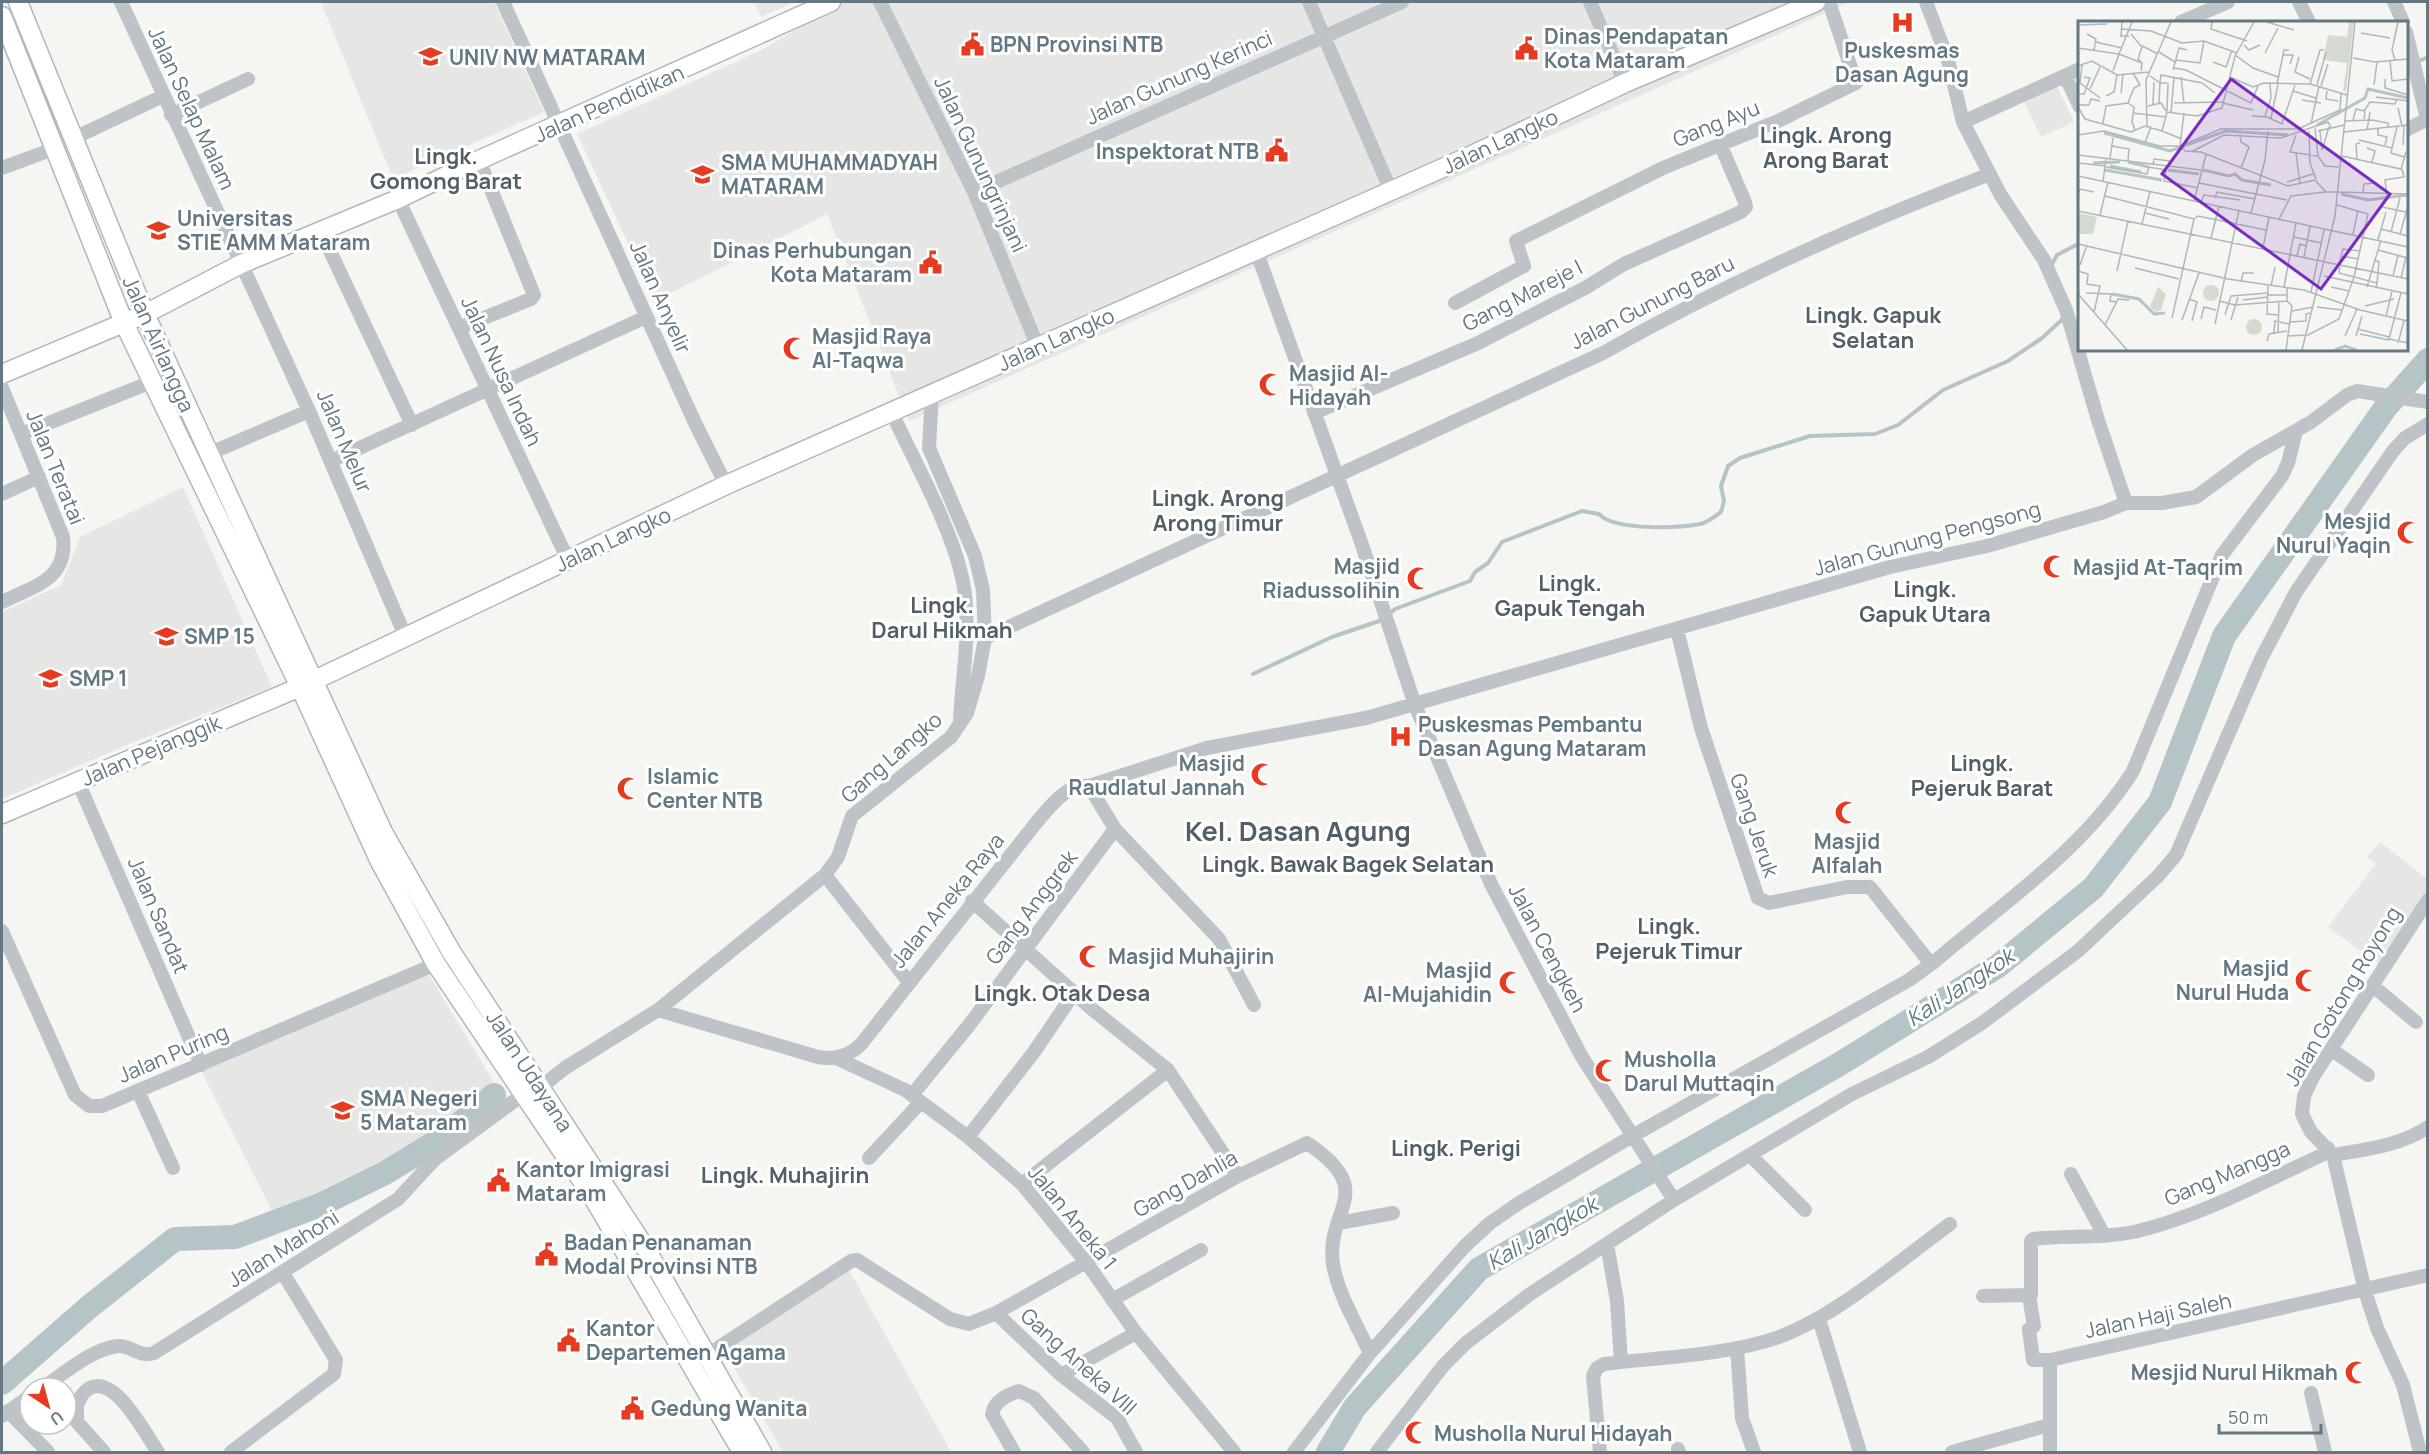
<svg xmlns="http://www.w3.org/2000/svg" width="2429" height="1454" viewBox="0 0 2429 1454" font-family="Manrope,sans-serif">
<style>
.built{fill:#e6e6e5}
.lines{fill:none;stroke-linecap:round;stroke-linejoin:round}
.stream{stroke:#b5c4c7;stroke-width:4}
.river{stroke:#b5c4c7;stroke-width:24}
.major-casing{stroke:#b1b7ba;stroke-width:21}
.minor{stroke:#bdc3c6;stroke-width:14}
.major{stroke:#fff;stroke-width:18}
.labels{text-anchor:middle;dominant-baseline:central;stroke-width:6;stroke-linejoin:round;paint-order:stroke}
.poi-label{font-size:21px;font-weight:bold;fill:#637883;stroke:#fff;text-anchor:start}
.street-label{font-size:21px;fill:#637883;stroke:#fff}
.neighbourhood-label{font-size:22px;font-weight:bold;fill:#516068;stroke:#fff}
.water-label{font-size:22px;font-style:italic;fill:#5f7a80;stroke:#fff}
.district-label{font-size:27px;font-weight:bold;fill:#516068;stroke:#fff}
.inset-river{fill:none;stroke:#b5c4c7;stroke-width:3}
.inset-road{fill:none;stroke:#aeb8bb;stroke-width:1.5}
.view{fill:#7b2cbf;fill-opacity:0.15;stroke:#7b2cbf;stroke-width:3}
.inset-edge{fill:none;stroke:#637883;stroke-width:3}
</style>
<rect width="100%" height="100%" fill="#f5f5f1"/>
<path class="built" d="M321,2H494L544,112L393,179Z
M754,2H795L761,17Z
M842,2H1850L909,421L827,214L655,301L577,134L762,50Z
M2057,86L2074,122L2041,137L2023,100Z
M183,487L272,687L129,744L2,799V612L61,585L80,537Z
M2380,842L2427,879V901L2383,967L2328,927L2376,864L2367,857Z
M429,975L495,1084L431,1137L274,1214L200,1069Z
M848,1268L951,1452H783L723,1349Z"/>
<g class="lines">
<path class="stream" d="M2417,62L2428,57
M2051,266L2057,255L2080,243
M1388,615L1395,609L1470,581L1475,572L1488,563L1502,542L1582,511L1599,514C1614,531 1678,528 1700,524C1707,523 1715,516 1721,512L1724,501L1721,486L1728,466L1740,458L1810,436L1875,434L1898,425L1943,390L2008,361L2042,338L2065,317
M1253,674L1332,637L1382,620"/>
<path class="river" d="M2,1383L89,1307L175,1239L235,1237L320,1205L385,1173L444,1137L494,1095
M1328,1452L1355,1407L1479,1269L1838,1065L1998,966L2093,888L2160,802L2224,636L2386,407L2428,360"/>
<defs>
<path id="major" d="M18,2L145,314L383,832L452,953L646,1249L762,1452
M2,16L124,323L300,687L380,862L436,964L591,1194L742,1452
M2,374L145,314L241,264L398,199L479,160L831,2
M2,814L300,687L726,485L1472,155L1625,83L1816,2"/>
</defs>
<use href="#major" class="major-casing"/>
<path class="minor" d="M121,2L309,411L406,638
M503,2L696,425L726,485
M880,2L974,192L1038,347
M1309,2L1391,191
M1590,2L1625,83
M1926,2L1948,60L1963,122L2000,194L2044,260L2066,310L2098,420L2126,503
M2299,2L2309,22
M2394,2L2403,22
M2181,22L2228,2
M2406,32L2427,119
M2065,76L2080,107
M171,115L248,79
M1963,122L2080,69
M2406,130L2428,119
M74,138L163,96
M2,168L56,148
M974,192L1402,2
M398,199L568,560
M321,232L412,425
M1256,250L1361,542L1415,705L1491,884L1582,1057L1674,1200
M1455,303L1524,266L1516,241L1663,168L1778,121L1856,83L1829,2
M459,328L531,299L534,295L479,160
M2,388L63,537C68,580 34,586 2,602
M891,411C914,461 956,535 964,588C971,632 962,676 960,720
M1314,413L1476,344L1585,288L1624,264L1741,212L1746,207L1745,202L1720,144
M21,434L154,381
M208,454L309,411
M331,461L646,317
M2,494L39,477
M1677,629L1701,728L1758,898L1769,903L1847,887H1870L1931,964
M985,638L1603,353C1728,282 1856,225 1990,174
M78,782L201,1065
M1089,786L1115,829L1219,939L1254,1005
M825,875L908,981
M972,901L1092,1009L1168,1070L1238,1176
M2,931L75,1095L89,1106H102L436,964L452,953
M2373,986L2416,1022
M658,1010L825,875L838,857L852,816L951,737L967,713L978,676L985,638L983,590L975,556L929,448L932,393
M2332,1050L2368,1075
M836,1058L905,1090L968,1137L1022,1184L1086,1262L1136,1333L1234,1452
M541,1087L565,1068L658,1010L818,1057C835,1060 850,1056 862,1043L1036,823C1049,808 1066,783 1089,786L1207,748L1366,718L1890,567L1987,546L2104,512L2126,503H2162L2196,497L2253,455L2311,422L2347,395L2357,391L2428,402
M138,1091L173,1168
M912,1095L970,1024L1115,829
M968,1137L1034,1052L1074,993
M1750,1155L1805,1210
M2333,1155C2367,1149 2399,1146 2428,1127
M869,1158L921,1102
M2071,1174L2104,1235
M1022,1184L1168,1070
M1339,1223L1393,1213
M1607,1244L1617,1301L1621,1362
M1983,1296L2031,1295V1241L2033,1239C2067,1235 2104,1239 2138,1231C2203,1215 2263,1182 2324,1154L2328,1148
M2029,1296L2034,1326L2029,1329L2033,1360H2050
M1112,1300L1201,1250
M996,1313L1238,1176L1307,1143C1380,1192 1325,1208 1333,1264C1338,1294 1357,1325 1370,1353
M1819,1319L1860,1452
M1737,1348L1742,1418L1754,1452
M707,1355L851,1261L857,1260L950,1319L969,1324L996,1313L1061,1375L1117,1418L1136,1452
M1061,1375L1136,1333
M42,1388C64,1374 91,1349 118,1346C131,1345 140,1358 154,1353L398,1199L435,1159L525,1093
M2311,1393L2325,1452
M8,1411L48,1452
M2,1416L30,1396
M1678,1449L1679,1452
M104,1452L77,1422V1405L82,1395C109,1361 145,1434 158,1452
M231,1452L334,1374L336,1360L283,1273
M1014,1452L992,1414C994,1401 1007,1395 1019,1391L1034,1398L1083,1452
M1294,1452L1370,1353L1465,1246L1490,1223L1519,1203L1634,1135L1909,980L1934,962C2003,903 2084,849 2133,771L2222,555L2282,476L2288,463L2296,431
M1377,1452L1443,1366L1466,1343L1530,1294L1674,1200L1852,1094L1928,1057L1982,1023L2078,951L2158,876L2176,855L2261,659L2296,592L2393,451L2405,438L2428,424
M1600,1452L1593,1376L1597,1368L1604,1364C1661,1357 1724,1356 1779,1337C1838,1315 1899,1261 1950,1224
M1952,1452L2049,1425
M2050,1452V1360L2428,1275
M2420,1452L2403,1385L2377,1328L2365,1291L2333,1155L2311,1132L2302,1114L2304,1096L2313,1077L2428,900"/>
<use href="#major" class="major"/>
</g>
<defs>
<symbol id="hospital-bare" viewBox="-9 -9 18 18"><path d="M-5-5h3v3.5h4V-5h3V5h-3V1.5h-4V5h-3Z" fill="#e63b20" stroke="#fff" stroke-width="2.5" paint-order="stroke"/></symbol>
<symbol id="civic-bare" viewBox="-9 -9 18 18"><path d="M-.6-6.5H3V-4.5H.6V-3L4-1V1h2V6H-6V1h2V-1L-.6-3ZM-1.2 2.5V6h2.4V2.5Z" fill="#e63b20" stroke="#fff" stroke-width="2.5" paint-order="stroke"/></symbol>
<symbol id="university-bare" viewBox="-9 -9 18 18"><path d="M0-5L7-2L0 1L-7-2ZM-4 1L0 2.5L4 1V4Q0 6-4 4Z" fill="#e63b20" stroke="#fff" stroke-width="2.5" paint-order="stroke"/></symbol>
<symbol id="school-bare" viewBox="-9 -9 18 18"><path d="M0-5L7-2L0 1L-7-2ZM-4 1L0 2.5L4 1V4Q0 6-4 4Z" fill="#e63b20" stroke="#fff" stroke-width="2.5" paint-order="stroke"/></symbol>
<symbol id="mosque-bare" viewBox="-9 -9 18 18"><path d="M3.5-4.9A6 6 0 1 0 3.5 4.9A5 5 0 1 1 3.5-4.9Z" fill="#e63b20" stroke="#fff" stroke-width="2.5" paint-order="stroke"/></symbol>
</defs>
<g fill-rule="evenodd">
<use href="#hospital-bare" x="1886" y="6" width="33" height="33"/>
<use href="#civic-bare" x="956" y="28" width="33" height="33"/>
<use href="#civic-bare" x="1510" y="32" width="33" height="33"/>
<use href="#university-bare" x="414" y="40" width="33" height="33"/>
<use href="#civic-bare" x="1260" y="134" width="33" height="33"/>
<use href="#school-bare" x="686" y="158" width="33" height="33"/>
<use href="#university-bare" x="142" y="214" width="33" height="33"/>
<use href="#civic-bare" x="914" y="246" width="33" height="33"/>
<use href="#mosque-bare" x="778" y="332" width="33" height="33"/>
<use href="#mosque-bare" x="1254" y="368" width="33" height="33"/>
<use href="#mosque-bare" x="2392" y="516" width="33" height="33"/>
<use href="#mosque-bare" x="2038" y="550" width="33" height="33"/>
<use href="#mosque-bare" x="1402" y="562" width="33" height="33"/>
<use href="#school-bare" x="150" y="620" width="33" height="33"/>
<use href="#school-bare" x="34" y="662" width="33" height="33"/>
<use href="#hospital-bare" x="1384" y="720" width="33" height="33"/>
<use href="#mosque-bare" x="1246" y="758" width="33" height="33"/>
<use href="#mosque-bare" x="612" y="772" width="33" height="33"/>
<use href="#mosque-bare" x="1830" y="796" width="33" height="33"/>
<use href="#mosque-bare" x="1074" y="940" width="33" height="33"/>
<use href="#mosque-bare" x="2290" y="964" width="33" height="33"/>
<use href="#mosque-bare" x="1494" y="966" width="33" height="33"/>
<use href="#mosque-bare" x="1590" y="1054" width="33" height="33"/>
<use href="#school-bare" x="326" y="1094" width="33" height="33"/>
<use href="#civic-bare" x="482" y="1164" width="33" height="33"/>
<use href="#civic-bare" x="530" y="1238" width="33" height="33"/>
<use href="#civic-bare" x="552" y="1324" width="33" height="33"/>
<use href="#mosque-bare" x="2340" y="1356" width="33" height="33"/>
<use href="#civic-bare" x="616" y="1392" width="33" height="33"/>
<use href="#mosque-bare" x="1400" y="1416" width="33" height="33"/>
</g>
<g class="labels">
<g class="poi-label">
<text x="1544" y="36">Dinas Pendapatan<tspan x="1544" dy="24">Kota Mataram</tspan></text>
<text x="990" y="44">BPN Provinsi NTB</text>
<text x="1902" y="50" text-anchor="middle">Puskesmas<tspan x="1902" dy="24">Dasan Agung</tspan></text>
<text x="449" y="57">UNIV NW MATARAM</text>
<text x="1259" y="151" text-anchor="end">Inspektorat NTB</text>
<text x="721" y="162">SMA MUHAMMADYAH<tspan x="721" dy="24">MATARAM</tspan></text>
<text x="177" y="218">Universitas<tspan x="177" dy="24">STIE AMM Mataram</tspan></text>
<text x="912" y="250" text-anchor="end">Dinas Perhubungan<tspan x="912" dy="24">Kota Mataram</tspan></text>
<text x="812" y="336">Masjid Raya<tspan x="812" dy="24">Al-Taqwa</tspan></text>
<text x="1289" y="373">Masjid Al-<tspan x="1289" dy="24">Hidayah</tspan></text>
<text x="2391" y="521" text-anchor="end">Mesjid<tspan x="2391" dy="24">Nurul Yaqin</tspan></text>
<text x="1400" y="566" text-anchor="end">Masjid<tspan x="1400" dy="24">Riadussolihin</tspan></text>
<text x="2073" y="567">Masjid At-Taqrim</text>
<text x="184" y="636">SMP 15</text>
<text x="69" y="678">SMP 1</text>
<text x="1418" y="724">Puskesmas Pembantu<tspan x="1418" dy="24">Dasan Agung Mataram</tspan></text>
<text x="1245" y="763" text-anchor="end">Masjid<tspan x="1245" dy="24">Raudlatul Jannah</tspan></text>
<text x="647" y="776">Islamic<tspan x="647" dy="24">Center NTB</tspan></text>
<text x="1847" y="841" text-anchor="middle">Masjid<tspan x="1847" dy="24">Alfalah</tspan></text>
<text x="1108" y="956">Masjid Muhajirin</text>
<text x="2289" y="968" text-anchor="end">Masjid<tspan x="2289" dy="24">Nurul Huda</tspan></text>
<text x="1492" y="970" text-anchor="end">Masjid<tspan x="1492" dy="24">Al-Mujahidin</tspan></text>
<text x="1624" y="1059">Musholla<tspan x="1624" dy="24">Darul Muttaqin</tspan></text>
<text x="360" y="1098">SMA Negeri<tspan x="360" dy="24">5 Mataram</tspan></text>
<text x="516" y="1169">Kantor Imigrasi<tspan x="516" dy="24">Mataram</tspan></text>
<text x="564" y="1242">Badan Penanaman<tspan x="564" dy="24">Modal Provinsi NTB</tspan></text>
<text x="586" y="1328">Kantor<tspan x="586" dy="24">Departemen Agama</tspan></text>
<text x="2338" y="1372" text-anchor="end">Mesjid Nurul Hikmah</text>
<text x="651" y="1408">Gedung Wanita</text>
<text x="1434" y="1433">Musholla Nurul Hidayah</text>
</g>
<g class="street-label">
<text transform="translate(1179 77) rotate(-24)">Jalan Gunung Kerinci</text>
<text transform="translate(609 103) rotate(-24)">Jalan Pendidikan</text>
<text transform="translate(192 108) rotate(65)">Jalan Selap Malam</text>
<text transform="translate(1716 123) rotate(-22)">Gang Ayu</text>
<text transform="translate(1500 141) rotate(-25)">Jalan Langko</text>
<text transform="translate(981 164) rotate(65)">Jalan Gunungrinjani</text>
<text transform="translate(1522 295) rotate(-27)">Gang Mareje I</text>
<text transform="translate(661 297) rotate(66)">Jalan Anyelir</text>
<text transform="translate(1652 302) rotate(-27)">Jalan Gunung Baru</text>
<text transform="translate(1056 339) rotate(-24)">Jalan Langko</text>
<text transform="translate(159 344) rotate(66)">Jalan Airlangga</text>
<text transform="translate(502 371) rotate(65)">Jalan Nusa Indah</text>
<text transform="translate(345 441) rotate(67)">Jalan Melur</text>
<text transform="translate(56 467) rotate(68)">Jalan Teratai</text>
<text transform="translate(1927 538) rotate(-15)">Jalan Gunung Pengsong</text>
<text transform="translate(613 539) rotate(-25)">Jalan Langko</text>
<text transform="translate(151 750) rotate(-23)">Jalan Pejanggik</text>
<text transform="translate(891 757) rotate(-41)">Gang Langko</text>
<text transform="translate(1755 825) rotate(71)">Gang Jeruk</text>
<text transform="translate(947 900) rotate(-51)">Jalan Aneka Raya</text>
<text transform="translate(1031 907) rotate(-53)">Gang Anggrek</text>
<text transform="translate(159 915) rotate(67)">Jalan Sandat</text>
<text transform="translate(1548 948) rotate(62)">Jalan Cengkeh</text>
<text transform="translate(2342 996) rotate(-59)">Jalan Gotong Royong</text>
<text transform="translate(173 1053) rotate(-23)">Jalan Puring</text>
<text transform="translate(530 1071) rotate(57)">Jalan Udayana</text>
<text transform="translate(2227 1173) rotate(-23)">Gang Mangga</text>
<text transform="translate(1185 1183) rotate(-29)">Gang Dahlia</text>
<text transform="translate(1073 1217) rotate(51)">Jalan Aneka 1</text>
<text transform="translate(283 1248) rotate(-32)">Jalan Mahoni</text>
<text transform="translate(2158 1315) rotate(-12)">Jalan Haji Saleh</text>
<text transform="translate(1079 1361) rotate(42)">Gang Aneka VIII</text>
</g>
<g class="neighbourhood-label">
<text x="1826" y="135">Lingk. Arong<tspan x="1826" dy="25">Arong Barat</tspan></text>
<text x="446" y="156">Lingk.<tspan x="446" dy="25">Gomong Barat</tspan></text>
<text x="1873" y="315">Lingk. Gapuk<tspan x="1873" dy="25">Selatan</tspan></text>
<text x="1218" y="498">Lingk. Arong<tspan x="1218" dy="25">Arong Timur</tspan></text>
<text x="1570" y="583">Lingk.<tspan x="1570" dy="25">Gapuk Tengah</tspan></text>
<text x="1925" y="589">Lingk.<tspan x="1925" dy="25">Gapuk Utara</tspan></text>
<text x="942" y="605">Lingk.<tspan x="942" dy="25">Darul Hikmah</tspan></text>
<text x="1982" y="763">Lingk.<tspan x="1982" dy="25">Pejeruk Barat</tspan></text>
<text x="1348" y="864">Lingk. Bawak Bagek Selatan</text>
<text x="1669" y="926">Lingk.<tspan x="1669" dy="25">Pejeruk Timur</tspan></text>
<text x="1062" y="993">Lingk. Otak Desa</text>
<text x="1456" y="1148">Lingk. Perigi</text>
<text x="785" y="1175">Lingk. Muhajirin</text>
</g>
<g class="water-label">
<text transform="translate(1960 987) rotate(-33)">Kali Jangkok</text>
<text transform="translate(1542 1233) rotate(-30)">Kali Jangkok</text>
</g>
<g class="district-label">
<text x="1298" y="830">Kel. Dasan Agung</text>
</g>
</g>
<g transform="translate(2078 21)">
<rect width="330" height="330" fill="#f5f5f1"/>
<path d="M271,1H276L268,70H265L269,42L245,39L250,14L269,16ZM0,192L19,196L15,213H0ZM125 272a8 8 0 1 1 16 0a8 8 0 1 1-16 0ZM80,266L88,273L83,289L77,291L72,285ZM168 306a8 8 0 1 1 16 0a8 8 0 1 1-16 0Z" fill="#d5dad0"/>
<path class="inset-river" d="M239,104L287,77L290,68L330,77M26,112L92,130L148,110L210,114M50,141L71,146M15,142L42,141M32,145L63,151M27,149L84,159M90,149L121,153M125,149L151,155L157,153L164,159L193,164M263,173L290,179L329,174M34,273L61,278L76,293L87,292M257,329L267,325L278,329"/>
<path class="inset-road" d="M44,1L43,15H51M54,1L41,33L64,42L63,50M134,1L133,8L169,20M189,1L216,9M0,4L29,3M43,8L73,10L104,22L126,20L159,32M283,12L312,17M9,13L18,18L16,29M53,13L62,24L80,33M18,21L44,27M166,24L171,29L182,24M64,26L60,38L64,42M0,27L41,33L35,50M81,31L97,41M187,32L200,7M157,34L175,47L200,56M205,34H215L212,43M221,36L217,51L232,58M275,37L297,41L330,38M98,39L122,42L126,20M317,39L314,29L320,1M312,40L314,60L330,58M135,41L148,46L154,29M4,44L2,62L22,77M0,45L14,40L39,54L71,51M96,47L108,49L173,82L180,65M95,49L101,27L109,29M72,55L82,62L81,82M103,56L106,82M154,57L175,66L186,62L232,63L269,74M307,58V67L330,74M89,62H82L83,54L124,62L137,72M199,63L206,29H211M232,63L242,29H246M239,64L248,31M296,64L299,41M243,65L250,43M12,68L22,46M215,70L238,77M249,70L248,78L260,80M43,72L45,54M0,73H6L12,57L6,56M28,75L36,71L39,54M298,76L330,80M224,79L243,82M50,82L56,67L62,64L55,52M96,82L145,81M145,82L175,89M75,83L76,61M0,84H11L13,78L22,80M70,85L83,82L88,90M0,86L7,98L53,111L67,105L84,110L89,91L119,95L144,87L157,35L176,1M320,87L324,105M89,90L90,62M286,90L292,81L317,83L319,78M55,92L88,96M93,92L96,56M174,95L189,96L204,103L217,64M187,95L193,77L192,63M193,97L200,63M275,99L278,88L287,90L286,98M267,100L294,99L310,102V107M25,102L28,85L50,82L56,86L54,101L57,109M233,103L241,65M69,105L68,59L93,1M237,107L240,135L247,145L261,146M300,108V114L309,116L307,124M289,109L292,91M84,110L104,118M231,110L232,142L238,158M240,110L266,104M242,110L244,129M266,111L330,104M162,113L163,121L171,126L163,147M0,114L26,110L82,125H102M218,114L212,131L240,135M281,119L314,127M67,122L73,105M325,124L326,105M34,125L51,128L50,140M102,125L143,108H220L262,89L263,73M102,125L107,130L123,131L210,165L237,159L248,171H259M102,125L106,92M289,127L297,130L294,141M314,127L319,106M314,127L313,132L326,136M244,129L251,106M113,131L146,114L203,117L250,101L253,106M218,132L222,163M0,134L123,149M264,135L323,148L328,131M32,137L35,117M279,138L278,123L282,122M0,142L28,145M75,144L76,138L92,140M28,146L69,153L71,146L88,149M88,149L86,160L120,167M0,155L330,226M25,161L28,137M209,161L235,153M121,162L209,179M260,171L330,173M285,171L286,163L297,162M0,174L2,168L16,171M27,175L116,198L120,195L188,209M309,175L307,159L326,156L324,148M137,177L139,171L177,178M116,180L128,134M123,181L126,174L162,179M304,186L328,191M0,190L330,258M67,192L91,198M173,192L187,139L190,110M22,194L30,161M201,198L213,175L247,171M64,203L72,170M303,208L330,215M313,211L322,177M275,213L280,189M322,213L330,185M216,216L243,222M133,217L141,185M300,219L308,191M0,223L150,258L226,269L282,289L330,300M185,227L191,196M300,229L330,237M219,235L222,223L228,225M263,235L281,238M226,236L232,205M296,239L301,241L299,262M261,243L265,228L282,230M2,244L9,224M262,246L261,252L299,262L298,267M57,247L101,258M0,250L10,253L9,263L22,265L16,291M39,250L50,200M246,255L330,273M315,255L320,234M323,257L328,236M163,261L165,252H176M190,265L189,293L201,294M193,265L197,246M206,266L218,202M253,266L271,270M289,266L303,219M233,271L246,209M8,272L33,273L32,280L39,281M323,272L311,318L330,322M0,273L49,329M190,274H209M111,278L119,281L114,300M165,279L190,276M141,280L157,284L209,280M287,285L316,278M239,286L264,289M214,290L235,286M147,294L153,275L190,272M308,295L314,270M94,297L116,198M123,298L126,286L138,289M104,299L121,252M153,299L160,276M211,301L228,300V293L232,292M137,303L161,189M27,304L40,278L51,279M280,308L311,316M200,311L201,280M196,312L197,300L211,303M282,313L311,319M209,315L230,314L261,298L276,256L290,193L259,184M267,315L279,288M278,315L284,295M189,320L191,313L209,310M320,322L326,300M208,329L214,285L209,280V267M224,329L257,195L277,1"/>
<path class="view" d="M153,58L312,173L243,268L84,153Z"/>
<rect width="330" height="330" class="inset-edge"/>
</g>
<rect width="2429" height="1454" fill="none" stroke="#637883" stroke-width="6"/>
<g transform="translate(48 1406) rotate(144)"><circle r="28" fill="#ffffff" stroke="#c1c9cd" stroke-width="1.5"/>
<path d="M0-4.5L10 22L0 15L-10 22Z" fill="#e63b20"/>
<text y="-9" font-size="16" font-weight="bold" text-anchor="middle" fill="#637883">U</text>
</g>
<path d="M2219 1424v9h102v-9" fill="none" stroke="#637883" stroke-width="3"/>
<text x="2228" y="1424" font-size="18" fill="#637883" stroke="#ffffff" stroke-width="4.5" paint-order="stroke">50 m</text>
</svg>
